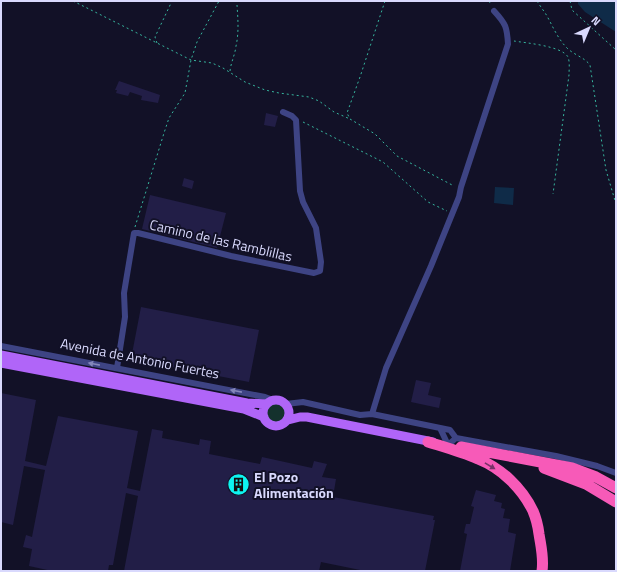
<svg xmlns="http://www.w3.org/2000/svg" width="617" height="572" viewBox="0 0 617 572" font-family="'Titillium Web',sans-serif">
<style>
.green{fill:#14312d}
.water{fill:#0f2b48}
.building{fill:#221e47}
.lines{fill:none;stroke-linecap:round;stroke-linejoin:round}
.path{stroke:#36b59e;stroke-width:1;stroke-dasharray:2 3;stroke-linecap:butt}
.minor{stroke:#3e4484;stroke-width:6}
.primary{stroke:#b065f8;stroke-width:9}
.motorway{stroke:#f75ab8;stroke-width:11}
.oneway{fill:#8487ba}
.oneway2{fill:#793268}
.labels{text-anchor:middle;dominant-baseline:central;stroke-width:4;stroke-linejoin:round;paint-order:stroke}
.street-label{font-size:14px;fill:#d9d9fd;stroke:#121127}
.poi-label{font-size:14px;font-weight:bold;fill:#d9d9fd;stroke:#121127;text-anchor:start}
</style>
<rect width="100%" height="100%" fill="#121127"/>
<path class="green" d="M264 413a12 12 0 1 1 24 0a12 12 0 1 1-24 0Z"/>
<path class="water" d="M578,1H616V32L585,12L578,4Z
M495,187L514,188L513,205L494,203Z"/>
<path class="building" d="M119,81L160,95L158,103L141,100L142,96L130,92L128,96L116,93L117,90H115Z
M266,113L278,116L275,127L264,125Z
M184,178L194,181L192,189L182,186Z
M150,195L226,213L217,248L142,229Z
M141,307L259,330L249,382L131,359Z
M416,380L431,383L428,395L441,398L439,408L411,402Z
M1,393L36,400L25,461L46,466L58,416L138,431L127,488L140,491L152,429L163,431L162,438L199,445L200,439L211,441L209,454L260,464L262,457L312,468L314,461L327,464L322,477L336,479L333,497L434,516L433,520H435L425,571H365L321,562L319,571H124L138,496L126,493L113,565H109L108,571H52L29,566L32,549L23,547L26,535L32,537L45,470L24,466L13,525L1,522Z
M476,490L496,495L494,501L502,503L501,508L505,509L503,518L510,519L508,532L516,534L510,571H460L467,534L464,533L465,528L466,524H470L474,507L471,506Z"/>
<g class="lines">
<path class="path" d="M73,1L191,60L212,63L223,68L245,82L265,90L279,93L309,97L319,101L334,112L350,119
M385,1L360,77L347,113L350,119L375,134L397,156L454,186
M489,1L491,5
M537,1C540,6 544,11 547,16C553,27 558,39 567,48C574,55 584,57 590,65L606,170L616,204
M570,1L572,10L616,50
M514,41C526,43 562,46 568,57C570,62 569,70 569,75L553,194
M157,43L155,37L172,1
M230,71C231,62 235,55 236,46C239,33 238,19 237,5
M303,122L383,162L428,202L447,211
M135,227L164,133L169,118L185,93L191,60L197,42L219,1"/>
<path class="minor" d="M1,346L265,397L273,400
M117,368L125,317L124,293L134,233H138L231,256L314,273L320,271L321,262L316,228L303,202L300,191L296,120L292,116L283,112
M286,404L303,402L360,415L372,414L450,430L456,438L556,456L597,466L616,473
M372,414L386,368L431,266L459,197L461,187L508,44C507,27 506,24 494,11
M440,428L448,445L456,438"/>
<path class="primary" d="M1,355L247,403L267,404
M1,363L244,409L264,417
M263 413a13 13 0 1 1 26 0a13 13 0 1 1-26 0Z
M288,420L300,417H307L433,442"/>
<path class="motorway" d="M428,442C444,447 462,452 478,459C501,468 522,488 533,511C536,518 538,526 539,534C541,547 544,558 542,571
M461,447L572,468L596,477L616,488
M544,468L586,484L616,502"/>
</g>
<defs><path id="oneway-solid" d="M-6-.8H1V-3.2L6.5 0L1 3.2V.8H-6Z"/></defs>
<g class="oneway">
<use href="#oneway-solid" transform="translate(94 364) rotate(-169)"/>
<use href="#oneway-solid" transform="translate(236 391) rotate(-169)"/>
</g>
<use class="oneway2" href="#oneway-solid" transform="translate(490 466) rotate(31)"/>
<defs>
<symbol id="building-disc" viewBox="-11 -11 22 22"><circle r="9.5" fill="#0ef4f0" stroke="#121127"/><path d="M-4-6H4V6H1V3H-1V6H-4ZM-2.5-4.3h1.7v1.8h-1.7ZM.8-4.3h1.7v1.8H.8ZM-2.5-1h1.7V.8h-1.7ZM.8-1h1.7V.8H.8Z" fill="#111"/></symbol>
</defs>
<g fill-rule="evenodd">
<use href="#building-disc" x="226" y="472" width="25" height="25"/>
</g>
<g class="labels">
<g class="street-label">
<text transform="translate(221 240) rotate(13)">Camino de las Ramblillas</text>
<text transform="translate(140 358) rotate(11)">Avenida de Antonio Fuertes</text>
</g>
<g class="poi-label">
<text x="254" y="476">El Pozo<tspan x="254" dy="16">Alimentación</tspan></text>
</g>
</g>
<rect width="617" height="572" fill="none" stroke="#d9d9fd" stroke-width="4"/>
<g transform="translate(589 28) rotate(44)" stroke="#121127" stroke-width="3" paint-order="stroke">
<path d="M0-3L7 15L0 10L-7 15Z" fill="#d9d9fd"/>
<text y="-6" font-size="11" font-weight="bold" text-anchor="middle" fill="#d9d9fd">N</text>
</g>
</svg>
